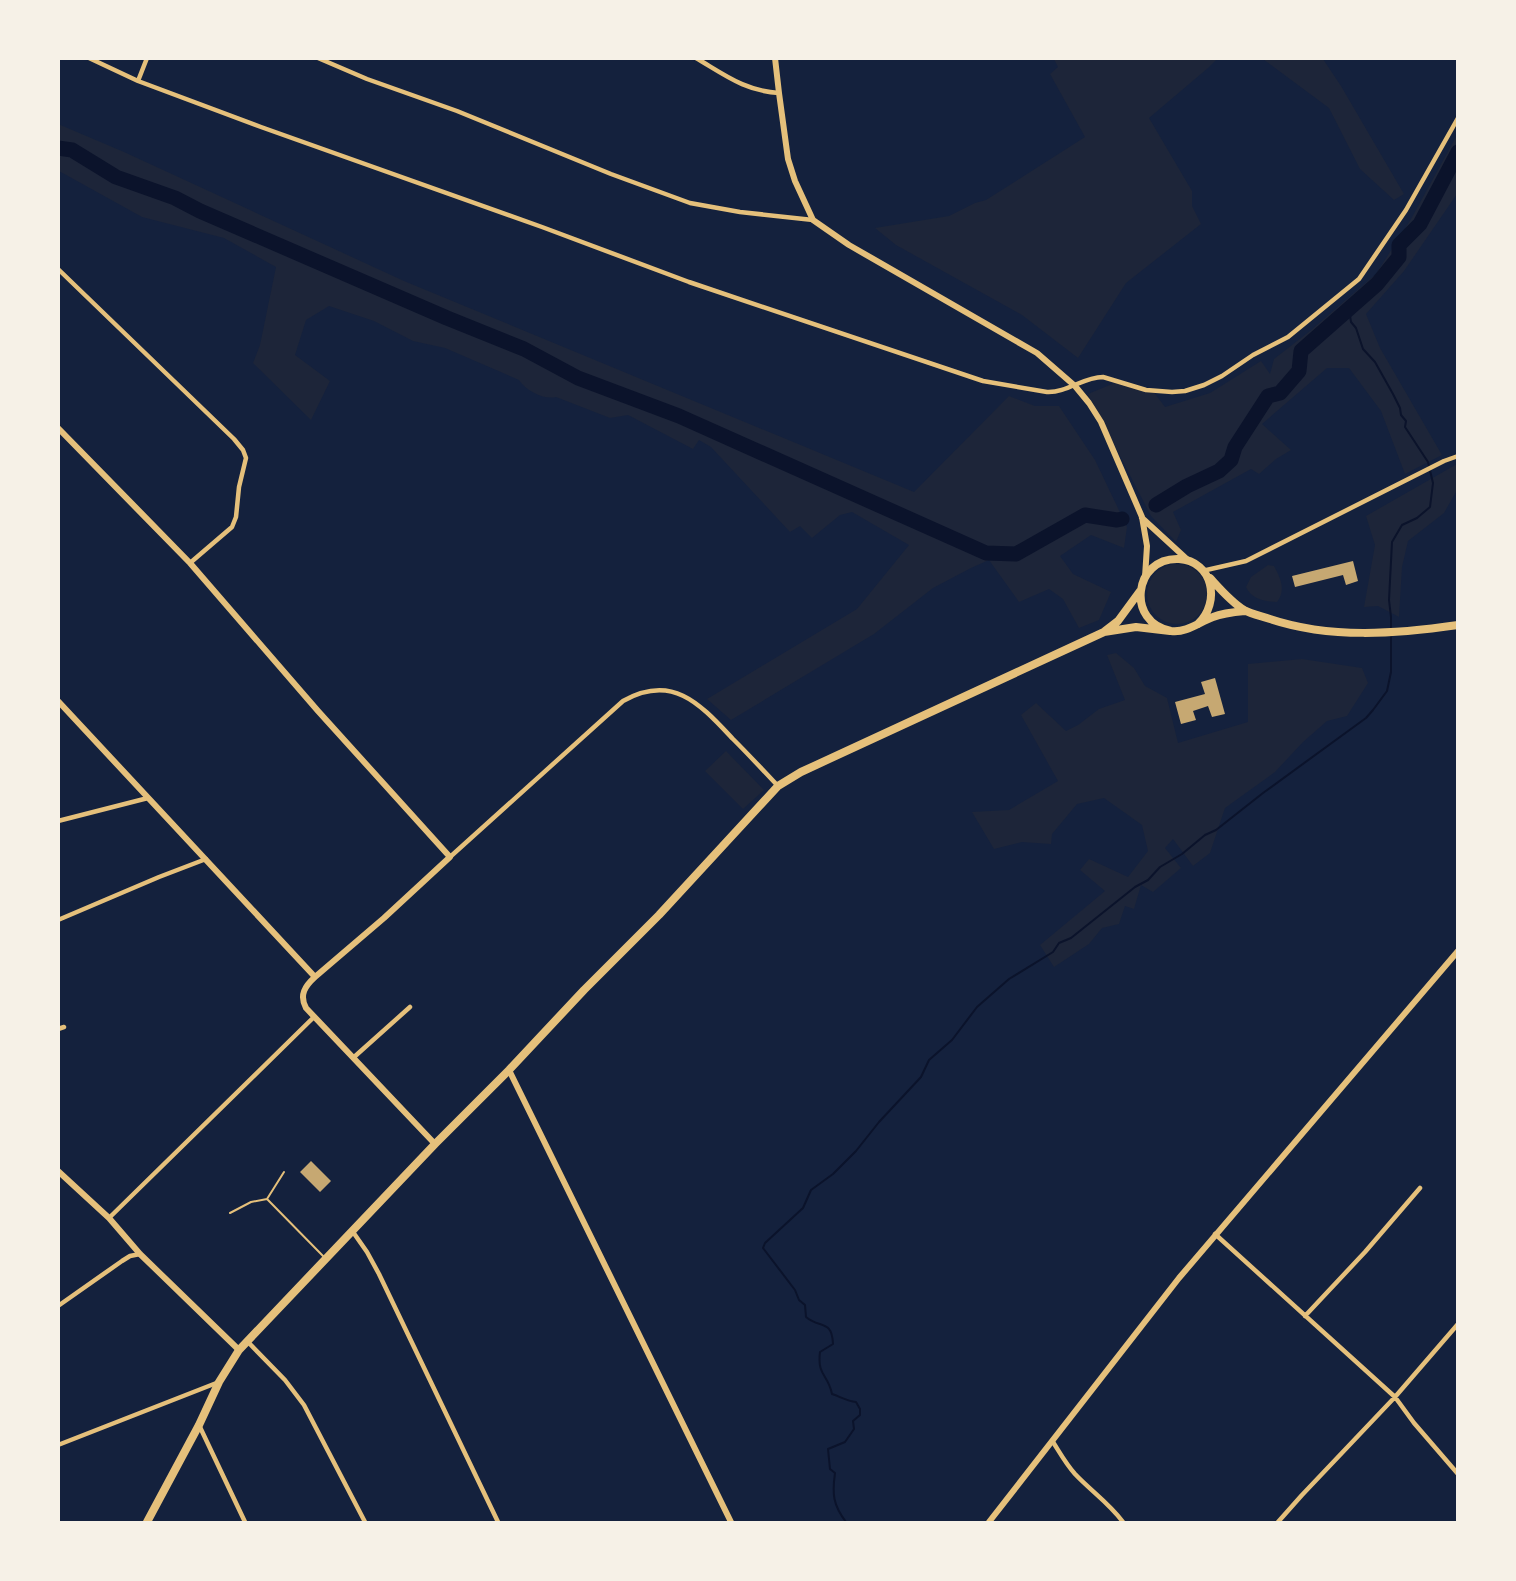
<svg xmlns="http://www.w3.org/2000/svg" width="1516" height="1581" viewBox="0 0 1516 1581" font-family="'IBM Plex Serif',serif">
<style>
.green{fill:#1d2539}
.lines{fill:none;stroke-linecap:round;stroke-linejoin:round}
.stream{stroke:#0b132b;stroke-width:2}
.river{stroke:#0b132b;stroke-width:15}
.building{fill:#c6a872}
.service{stroke:#e5c07b;stroke-width:2}
.minor{stroke:#e5c07b;stroke-width:4.5}
.tertiary{stroke:#e5c07b;stroke-width:6}
.primary{stroke:#e5c07b;stroke-width:8}
</style>
<rect width="100%" height="100%" fill="#14213d"/>
<path class="green" d="M1054,59H1217L1208,68L1149,118L1192,191V206L1201,224L1126,283L1078,358L1022,315L896,245L875,228L949,216L975,203L986,200L1085,137L1050,74L1058,67Z
M1263,59H1323L1341,86L1404,194L1394,200L1360,169L1329,108Z
M58,124L124,152L404,281L914,492L1009,396L1035,406H1059L1095,460L1127,527L1124,548L1091,535L1060,556L1073,574L1111,592L1099,620L1079,628L1063,599L1049,589L1019,602L989,560L971,568L933,588L874,634L731,720L707,699L857,609L909,545L852,512L840,515L812,538L800,526L790,532L711,447L699,440L693,449L628,415L610,418L556,397C544,400 526,391 519,380L445,348L413,341L374,321L329,306L306,320L295,355L330,381L311,420L253,363L260,345L276,267L224,238L142,217L59,171Z
M1457,135V194L1404,271L1366,314L1380,348L1442,455L1405,474L1381,411L1349,368H1327L1262,424L1291,450L1276,459L1259,474L1251,469L1173,512L1181,530L1176,542L1151,516L1088,394L1117,382L1153,391L1165,407L1210,393L1261,361L1270,374L1274,359L1310,331L1376,274L1411,219Z
M1457,464V490L1444,513L1408,541L1402,567L1399,617L1378,606L1364,607L1375,545L1366,516Z
M1147 594a30 30 0 1 1 60 0a30 30 0 1 1-60 0Z
M1268,565L1274,566C1281,579 1286,590 1277,602C1266,602 1251,599 1246,587L1251,577Z
M1116,653L1134,668L1145,686L1167,698L1178,743L1248,722V664L1302,659L1362,668L1368,683L1347,716L1327,721L1303,742L1275,772L1225,808L1210,853L1193,866L1173,839L1165,848L1181,868L1153,892L1141,885L1134,909L1125,906L1119,924L1102,928L1089,944L1054,967L1040,945L1105,891L1080,870L1089,859L1128,877L1148,851L1142,825L1104,798L1077,804L1052,834L1051,844L1022,842L994,849L972,812L1009,810L1058,781L1021,715L1036,703L1066,731L1078,725L1099,709L1125,700L1107,655Z
M726,751L764,790L743,809L705,771Z"/>
<g class="lines">
<path class="stream" d="M846,1522C833,1505 832,1494 835,1473L830,1469L828,1449L845,1442L854,1429L853,1421L860,1415V1409L856,1402C847,1401 841,1397 832,1394C828,1374 817,1376 820,1352L833,1344C832,1319 820,1329 806,1317L805,1305L799,1300L795,1290L763,1248L765,1243L803,1208L811,1190L833,1174L856,1151L879,1122L921,1077L929,1060L952,1040L977,1007L1009,979L1053,952L1059,943L1071,938L1135,887L1148,880L1160,867L1182,854L1205,835L1216,830L1263,793L1366,718L1373,710L1387,691L1391,672V617L1389,600L1392,542L1402,525L1417,518L1430,507L1433,483L1428,462L1405,427L1406,421L1401,415L1400,408L1393,394L1375,362L1363,349L1356,328L1351,322L1349,309"/>
<path class="river" d="M58,148L72,150L116,177L175,198L200,211L447,318L524,349L578,378L679,416L986,553L1016,554L1085,515L1117,520L1122,519
M1159,503L1156,505L1187,486L1219,471L1231,460L1235,447L1268,396L1280,393L1299,371L1301,351L1377,284L1399,257V245L1420,224L1458,152"/>
</g>
<path class="building" d="M1353,561L1358,581L1346,585L1343,575L1295,587L1292,576Z
M1215,678L1225,714L1212,717L1208,706L1193,711L1196,720L1181,724L1175,702L1205,694L1201,682Z
M311,1161L331,1181L320,1192L300,1172Z"/>
<g class="lines">
<path class="service" d="M267,1199L324,1257
M230,1213L251,1202L267,1199L284,1172"/>
<path class="minor" d="M89,58L138,81L261,127L542,227L689,282L983,381L1047,392C1067,393 1083,377 1103,377L1146,390L1172,392L1185,391L1204,385L1222,376L1253,355L1288,337L1359,279L1406,210L1458,118
M318,58L367,79L457,111L611,174L690,203L740,212L813,220
M696,58C725,75 745,91 779,93
M138,81L147,58
M58,269L234,439L243,450L246,458L239,487L236,517L232,527L190,563
M1202,571L1246,561L1444,461L1458,456
M58,821L148,798
M450,857L623,701C673,673 700,704 733,739C748,754 763,770 778,786
M58,920L159,877L206,859
M58,1029L64,1027
M353,1058L410,1007
M109,1218L314,1017
M353,1232L367,1252L379,1274L498,1522
M1215,1234L1395,1397L1414,1423L1458,1474
M58,1306L122,1261L130,1256L140,1254
M1305,1316L1365,1252L1420,1188
M247,1341L285,1380L304,1405L365,1522
M199,1425L245,1522
M1053,1442C1060,1453 1066,1464 1075,1474C1091,1491 1109,1503 1123,1522
M58,1445L219,1382
M1278,1522L1302,1495L1395,1397L1458,1324"/>
<path class="tertiary" d="M775,58L779,93L788,159L795,181L813,220L849,245L1037,353L1075,386L1089,403L1101,422L1142,517L1147,546L1145,577
M58,428L190,563L318,711L450,857L384,918L315,977
M1142,518L1190,562
M58,701L315,977C305,986 299,995 306,1008L435,1144
M509,1070L731,1522
M58,1171L109,1218L140,1254L239,1350
M989,1522L1179,1278L1458,951"/>
<path class="primary" d="M1210,578C1220,589 1231,602 1244,610C1251,614 1261,616 1270,619C1330,639 1396,634 1458,625
M1198,624C1221,602 1213,561 1179,559C1133,557 1126,623 1171,631C1187,633 1199,622 1213,617C1223,613 1234,612 1245,611
M1105,631L1118,621L1140,591
M147,1522L199,1425L219,1382L239,1350L435,1144L509,1070L584,990L659,915L778,786L801,772L1104,632L1136,627L1170,631"/>
</g>
<rect width="1516" height="1581" fill="none" stroke="#f6f1e7" stroke-width="120"/>
</svg>
